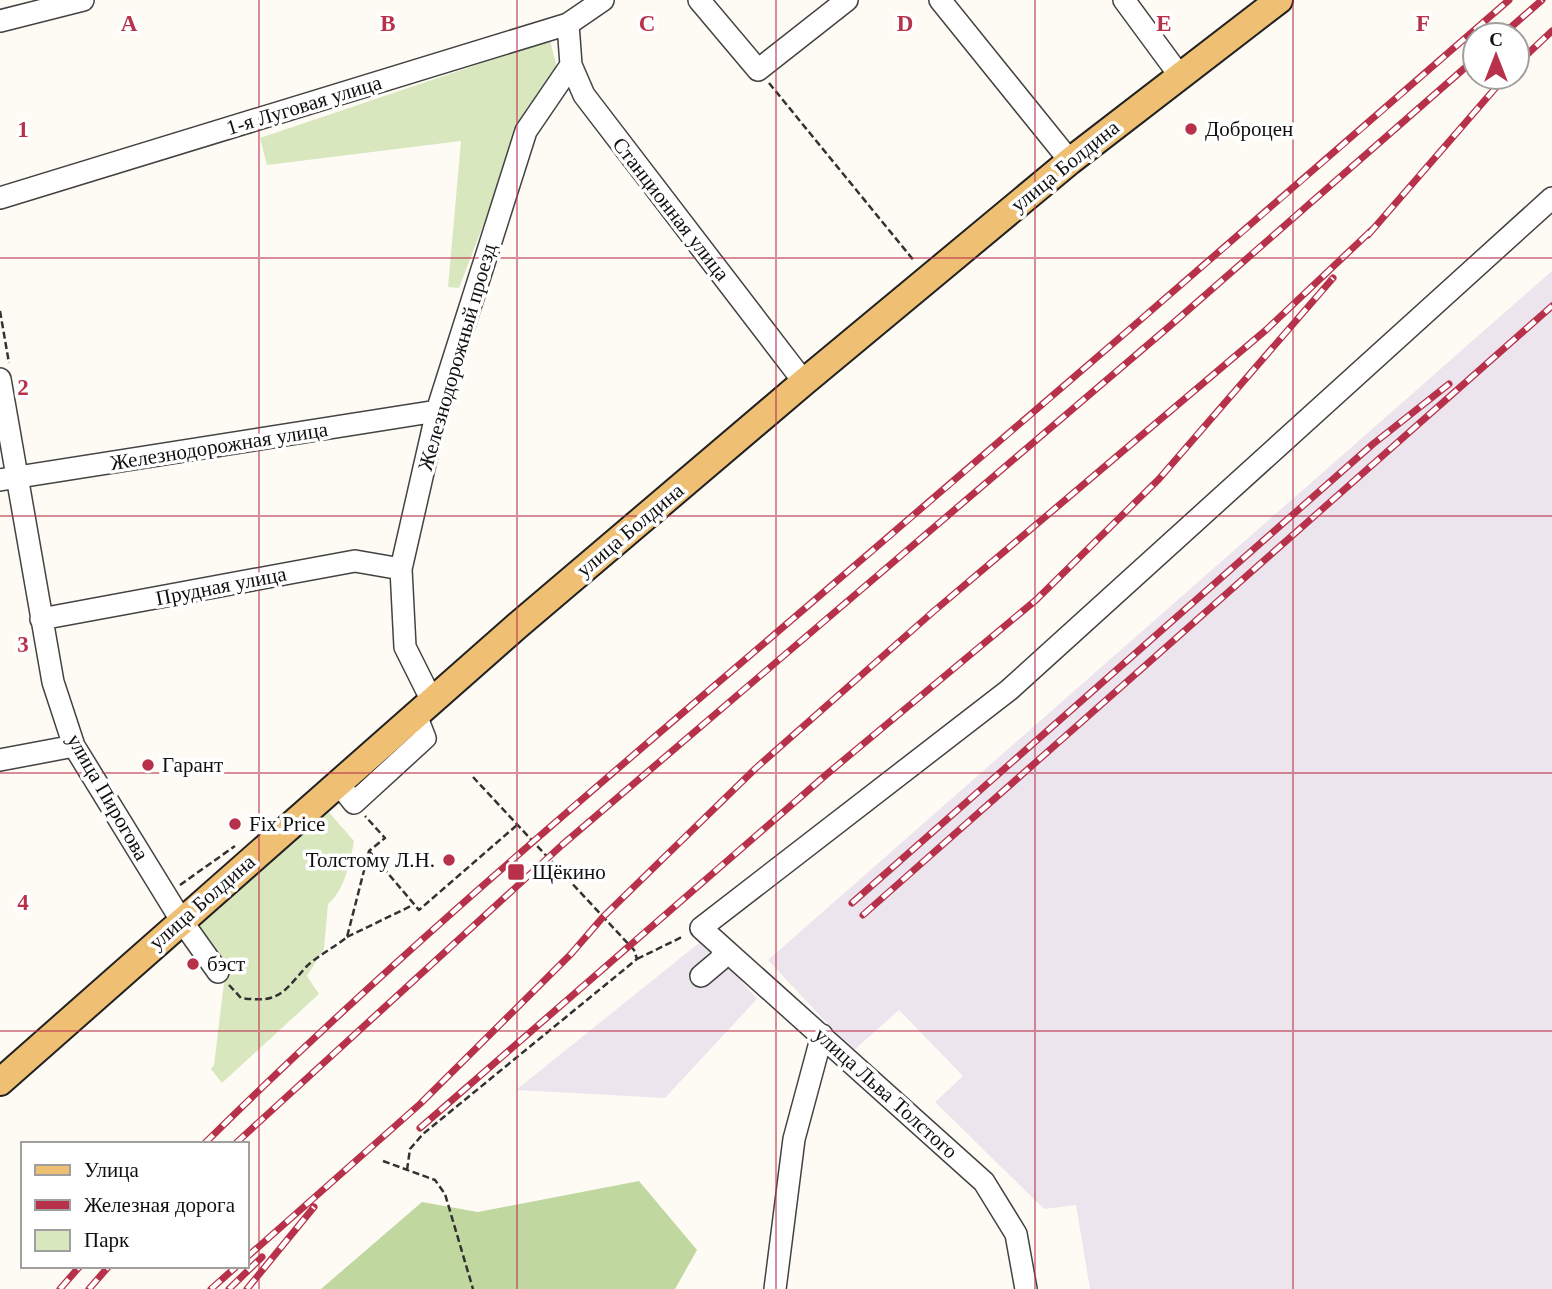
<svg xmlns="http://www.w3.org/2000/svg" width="1552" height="1289" viewBox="0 0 1552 1289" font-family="'Times New Roman',serif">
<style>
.industrial{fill:#ece5ee}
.green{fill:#d9e7bf}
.forest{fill:#c0d79f}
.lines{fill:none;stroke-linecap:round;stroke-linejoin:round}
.minor-casing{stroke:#434343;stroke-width:24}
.major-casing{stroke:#212121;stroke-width:30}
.path{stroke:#323232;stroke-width:2.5;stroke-dasharray:7 3.5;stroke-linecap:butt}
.minor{stroke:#fff;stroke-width:21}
.major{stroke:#efc073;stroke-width:26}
.rail-casing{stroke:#b7314a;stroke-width:7}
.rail{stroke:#fff;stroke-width:4.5;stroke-dasharray:13;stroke-linecap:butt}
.grid{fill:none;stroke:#b7314a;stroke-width:2;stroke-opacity:0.55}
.poi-dot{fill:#b7314a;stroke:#fff;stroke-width:2.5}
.labels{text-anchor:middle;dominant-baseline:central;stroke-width:7;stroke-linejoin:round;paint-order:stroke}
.street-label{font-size:21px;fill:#101010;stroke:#fff}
.poi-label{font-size:21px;fill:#101010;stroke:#fff;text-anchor:start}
.grid-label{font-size:23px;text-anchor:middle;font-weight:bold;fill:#b7314a;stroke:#fff;stroke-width:7;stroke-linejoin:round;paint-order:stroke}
</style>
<rect width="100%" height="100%" fill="#fefbf4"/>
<path class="industrial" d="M1552,271V1289H1090L1076,1205L1044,1209L935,1102L963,1076L899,1010L853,1051L768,960Z
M704,939L757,999L665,1098L516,1090Z"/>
<path class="green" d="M550,40L558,72L520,129L459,288L448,287L461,141L267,165L260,138Z
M320,802L354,841C350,862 345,890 328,904L324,949L307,976L319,994L222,1083L211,1069L214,1065L224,983L205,963L215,950L191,917Z"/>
<path class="forest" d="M639,1181L697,1250L675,1289H321L422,1202L478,1212Z"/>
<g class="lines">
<defs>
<path id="minor" d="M699,0L758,70L847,0
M940,0L1070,161
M1124,0L1180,76
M0,21L83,0
M568,24L571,65L584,95L804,382
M0,198L568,24L603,0
M0,379L53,682L74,746L181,920L218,972
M0,480L437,411
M41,619L355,561L401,569
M432,701L405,647L401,569L437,411L526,131L571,65
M0,760L74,746
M338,783L354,803L425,738L416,715
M701,976L720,960L724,951
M775,1289L794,1139L822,1035
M1026,1289L1016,1234L984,1182L701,928L1009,690L1552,198"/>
<path id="major" d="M0,1082L517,626L804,382L1070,161L1279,0"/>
</defs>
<use href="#minor" class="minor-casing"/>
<use href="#major" class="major-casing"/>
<path class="path" d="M769,83L915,262
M0,311L9,363
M369,851L419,910L517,825
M180,885L235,846
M347,937L413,905
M637,959L684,936
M229,985L241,998C279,1003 282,994 306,967C317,956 335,947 347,937L369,851L385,838L365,816
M383,1161L435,1180L445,1194L473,1289
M407,1170L410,1149L423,1134L637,959L634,950L473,777"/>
<use href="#minor" class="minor"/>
<use href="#major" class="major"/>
<defs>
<path id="rail" d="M1502,35L1542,0
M1517,64L1552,31
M1368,235L1505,77
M852,903L1373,444L1449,384
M863,915L1552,306
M420,1128L827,774L1036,600L1159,479L1333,278
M204,1144C394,956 600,784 803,610C1039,408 1275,204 1509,0
M235,1144L562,845L1171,325L1475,59
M247,1257L420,1104L571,954L603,917L756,768L934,611L1266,330L1374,228
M60,1289L80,1266
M89,1289L109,1266
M211,1289L237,1266
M229,1289L262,1257
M247,1289L314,1207"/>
</defs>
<use href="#rail" class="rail-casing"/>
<use href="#rail" class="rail"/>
</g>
<path class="grid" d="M259,0V1289M517,0V1289M776,0V1289M1035,0V1289M1293,0V1289M0,258H1552M0,516H1552M0,773H1552M0,1031H1552"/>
<g class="poi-dot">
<circle cx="1191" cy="129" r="7"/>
<circle cx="148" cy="765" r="7"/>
<circle cx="235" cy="824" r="7"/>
<circle cx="449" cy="860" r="7"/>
<rect x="507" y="863" width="18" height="18" rx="3.5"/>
<circle cx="193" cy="964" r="7"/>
</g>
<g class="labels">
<g class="street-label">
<text transform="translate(304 105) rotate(-17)">1-я Луговая улица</text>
<text transform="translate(1065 166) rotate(-39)">улица Болдина</text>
<text transform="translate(671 209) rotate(52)">Станционная улица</text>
<text transform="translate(457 357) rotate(-74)">Железнодорожный проезд</text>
<text transform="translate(219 446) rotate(-9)">Железнодорожная улица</text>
<text transform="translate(630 530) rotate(-40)">улица Болдина</text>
<text transform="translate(221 586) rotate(-11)">Прудная улица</text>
<text transform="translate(108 797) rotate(60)">улица Пирогова</text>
<text transform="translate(202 902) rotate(-41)">улица Болдина</text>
<text transform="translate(886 1093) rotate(42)">улица Льва Толстого</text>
</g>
<g class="poi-label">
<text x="1205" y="129">Доброцен</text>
<text x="162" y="765">Гарант</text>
<text x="249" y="824">Fix Price</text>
<text x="435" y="860" text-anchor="end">Толстому Л.Н.</text>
<text x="532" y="872">Щёкино</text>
<text x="207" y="964">бэст</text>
</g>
</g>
<g class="grid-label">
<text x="129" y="31">A</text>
<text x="388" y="31">B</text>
<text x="647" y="31">C</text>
<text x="905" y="31">D</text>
<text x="1164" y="31">E</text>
<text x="1423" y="31">F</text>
<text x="23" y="137">1</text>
<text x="23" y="395">2</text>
<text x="23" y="652">3</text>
<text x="23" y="910">4</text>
</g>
<rect x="21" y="1142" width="228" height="126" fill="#ffffff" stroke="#9f9f9f" stroke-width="2"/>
<rect x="35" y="1165" width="35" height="10" fill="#efc073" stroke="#9f9f9f" stroke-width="2"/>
<text x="84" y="1177" font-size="21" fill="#101010">Улица</text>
<rect x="35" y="1200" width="35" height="10" fill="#b7314a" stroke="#9f9f9f" stroke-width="2"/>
<text x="84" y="1212" font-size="21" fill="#101010">Железная дорога</text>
<rect x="35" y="1230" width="35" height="21" fill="#d9e7bf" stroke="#9f9f9f" stroke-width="2"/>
<text x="84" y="1247" font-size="21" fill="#101010">Парк</text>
<g transform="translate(1496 56)"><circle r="33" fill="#ffffff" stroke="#9f9f9f" stroke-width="2"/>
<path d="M0-5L12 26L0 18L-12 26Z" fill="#b7314a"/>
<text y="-10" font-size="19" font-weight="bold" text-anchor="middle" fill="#101010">С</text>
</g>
</svg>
